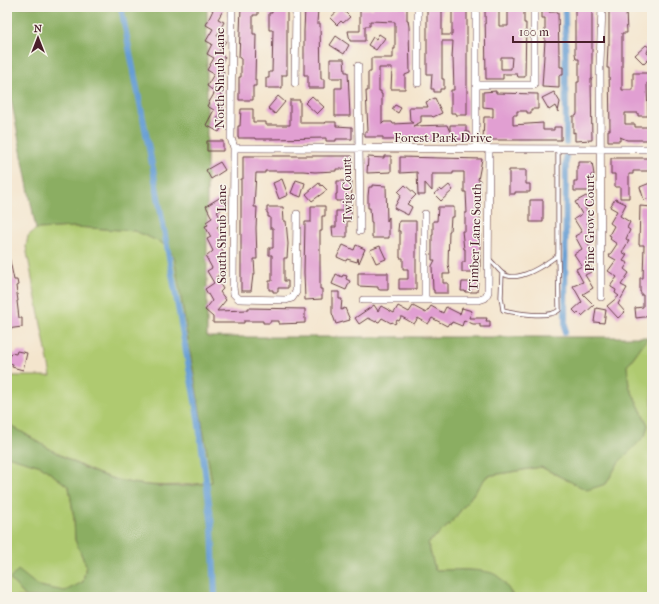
<svg xmlns="http://www.w3.org/2000/svg" width="659" height="604" viewBox="0 0 659 604" font-family="'IM FELL French Canon',serif">
<style>
.green{fill:#afca70;stroke:#7c744e}
.forest{fill:#8bae62;stroke:#6a6646}
.lines{fill:none;stroke-linecap:round;stroke-linejoin:round}
.canal{stroke:#669ed4;stroke-width:6}
.building{fill:#e19fd2;fill-rule:evenodd}
.lane-casing{stroke:#643d43;stroke-width:5}
.street-casing{stroke:#643d43;stroke-width:8}
.lane{stroke:#fff;stroke-width:3.5}
.street{stroke:#fff;stroke-width:7}
.labels{text-anchor:middle;dominant-baseline:central;stroke-width:3;stroke-linejoin:round;paint-order:stroke}
.street-label{font-size:13px;fill:#4a1f2b;stroke:#f7f3e8}
</style>
<rect width="100%" height="100%" fill="#f7f3e8"/>
<filter id="ink" filterUnits="userSpaceOnUse"><feTurbulence type="fractalNoise" baseFrequency=".025" numOctaves="2"/><feDisplacementMap in="SourceGraphic" scale="8" xChannelSelector="R" yChannelSelector="G"/><feConvolveMatrix kernelMatrix="1 2 1 2 8 2 1 2 1" color-interpolation-filters="sRGB"/></filter>
<filter id="wash" filterUnits="userSpaceOnUse"><feTurbulence type="fractalNoise" baseFrequency=".012" numOctaves="4" result="noise"/><feDisplacementMap in="SourceGraphic" scale="16" xChannelSelector="R" yChannelSelector="G"/><feGaussianBlur stdDeviation="0.9" result="paint"/><feColorMatrix in="noise" values="0 0 0 0 0 0 0 0 0 0 0 0 0 0 0 0 0 1.4 0 .05"/><feComposite in="paint" operator="in"/></filter>
<g filter="url(#wash)">
<rect width="100%" height="100%" fill="#f4e5cd"/>
<path class="green" d="M75,227L136,231L162,243L174,256L212,482C181,486 148,488 118,480C80,470 41,443 7,423V376H51L26,247L28,236L36,229Z
M648,337H652V597H514L504,583L471,570H435L428,543L451,523L487,476L541,467L569,481L606,484L618,463L645,436L648,425L629,386L627,366Z
M9,456L41,466L69,487L74,518L75,540L86,565L83,582L65,592L10,579L26,597H7V457Z"/>
<path class="forest" d="M7,7H207V337H648L627,366L629,386L648,425L645,436L618,463L606,484L587,490L541,467L487,476L451,523L428,543L435,570C448,570 486,568 496,575C504,580 508,589 514,597H26L10,579L18,570L38,586L65,591L83,582L86,565L75,540L74,518L69,487L41,466L7,456V423C34,439 61,457 89,470C125,486 173,491 212,482L174,256L162,243L135,231L75,227L36,229L7,78Z"/>
<g class="lines">
<path class="canal" d="M121,7L153,169L198,418L212,526L215,597
M565,7L566,143
M565,332L566,154"/>
</g>
<g id="blocks">
<path class="building" d="M207,7H225L218,19L224,22L217,36L226,41L218,53L225,57L218,69L224,72L217,85L224,89L217,101L223,105V109L217,119L224,124L219,132L206,125L214,110L207,106L215,92L207,86L214,74L207,70L214,58L207,54L212,44L206,41L213,29L206,25L213,10Z
M241,7H258V15H253V34H256L255,80H256V86H253V100H239V77H241V58H239Z
M272,7H287V75H282V88H266V78H269V72H272L273,30H269V13H272Z
M373,7H407V20H408L409,27L410,73L405,75V89H391L392,68H379V91H381V94H382V124L384,122H392L393,124L413,123L410,121L409,107H428L426,102L435,98L442,113L433,117L432,116H421V122L413,126L447,125L450,132V125H466V132H469V139L383,140V137H365V131H368L366,91H368V72H371V58H393V49H395V22L370,21V26H365V41H350L348,31H360V9H373Z
M427,7H442V35H452V7L467,8V115H456V113H451V90H454L453,58H452L453,41H442V79H444V89H440V92H434V89H431L432,74H427Z
M575,7H592V79H591L592,140L575,141V132L573,133V116H576L577,114V82H579V59H576L575,53Z
M609,7H620L621,11L626,10L627,33H622V90H633V73H651V83H647L648,116H638V113H625V124H635V127H651V140H627L620,137V141H608V130H610L609,68H607L608,45H609Z
M305,8L318,9L317,23H320L321,79H324V88H308V75H304V31Z
M341,8L350,17L343,23L341,21L337,25L330,18Z
M508,8H524V23H526L525,77H518L517,74H503V79H486L485,9H499V26H508ZM501,57H512L511,69H501Z
M542,10H549V12H558L559,54H560V67H563V75H559V88L542,87L545,40V18H542Z
M379,34L385,38L376,50L368,45L373,37L376,39Z
M336,36L349,45L344,54L330,45Z
M646,45L649,47L647,53L651,57L644,64L635,55Z
M330,59H344L345,72H348L350,116H335V88H342V78H330Z
M496,91V93L538,94V109H531V113H527V111H517V115H513V125L543,123V130H554V127H561V140H483L484,117H493V108L483,107V92Z
M554,92L560,102L558,112L555,106L549,110L542,98Z
M278,96L285,102L275,114L268,108Z
M312,96L324,107L317,114L305,103Z
M290,100H300V123H326L325,122H336V126L352,127V139H336V141H326V138L270,139H256V138H238V126H240L241,109H253V122H266V125H290Z
M395,105L401,108L398,113L392,109Z
M207,141H223V151H207Z
M243,156H352V163H350V169H336V171L315,172L303,171H265V173H256L254,207H257L256,228L257,259H254L255,275H253L251,291H241V179H243Z
M384,156H391V172L367,173L368,157L384,158Z
M400,157L482,159L478,180H480V272H462V262H465V249H464L462,231H465V213H467L466,192H464V172H453V174H432V191L425,183V195H418L417,172L400,173Z
M611,158H648L649,171H633V174H629V198H620V187H615V174H611Z
M220,162L225,170L211,179L206,170Z
M578,162H592L594,175H591V191H574V181H577V166H578Z
M509,170H526V184H530V192H515V194H509Z
M282,179L288,195L279,199L273,183Z
M296,180L305,183L301,197L291,193Z
M337,181H352L351,221H347V237H333L332,227H336V211H343L344,201H336V194H337Z
M319,183L321,186L322,185L327,190L312,201L306,194Z
M650,183L652,188V197L644,200L640,187Z
M372,185L386,186L387,221L389,217V238H372V222H371L370,208H368V196L369,187H372Z
M405,185L416,195L407,204L412,207L408,215L394,208L401,195L398,192Z
M449,185L453,190L441,201L434,194L440,189L442,191Z
M586,196L592,201V204L585,208L593,219L587,223L595,238L587,242L594,254L586,258L593,271L585,275L593,288L583,294L594,305L582,316L578,312L577,314L573,310L582,302L573,286L583,282L576,269L582,266L574,254L582,249L575,236L582,232L574,219L582,214L575,202Z
M221,197L226,206L217,212L224,223L217,227L225,240L219,243L225,255L219,259L226,271L216,277L223,289L220,292L226,300L217,311L248,310V308L305,309V323L279,324V321H270V323H263V321H244V323H213V317L205,310L212,301L205,289L214,283L207,271L212,268L206,257L213,251L207,239L211,237L205,226L208,225L206,222L212,218L206,206Z
M615,199L626,204L620,216L630,222L627,228L630,230L626,239L629,241L622,252L627,255L623,261L628,263L624,269L629,273L621,285L627,288L618,304L625,312L618,318L607,306L619,296L615,293L616,290L611,287V285L617,277L608,271L616,260L609,256L617,244L610,239L611,236L609,235L614,226L610,223L617,211L610,207Z
M530,200H543V222H530Z
M311,206H325V216H322V231H320V289H322V299L305,300L304,272L305,222H311Z
M640,206L652,207L650,221H652V300H650L652,316L636,318L635,308L643,307V295H641V292H640V278H643L644,245H639Z
M267,207H283L284,221H286L288,244L287,258H284V281H288V288H278V292H273V290H269V281H272V255H269V248H273V228H270V217H268V213H267Z
M438,207H454V217H451L450,231H449L448,264L450,274H443V283H448V293H434V290H433L432,266L435,260H432V235H433V221H437Z
M399,221H416V289H399V279H408V269H403V258H400V231H398Z
M343,245L354,250L356,245L365,249L359,263L358,258L357,262L347,259L346,261L337,257Z
M380,246L386,259L376,263L370,250Z
M7,256H9L14,280H17L18,285L16,286L18,301H17L19,318H22V327L7,329Z
M358,273H388V290H380L378,289V287L358,286Z
M336,274L342,277L343,275L347,276L346,279L350,281L346,290L332,284Z
M462,282H478L477,292H465V291H461Z
M332,292H339V299H342L341,310L345,308L350,320L336,324L332,313Z
M374,305L378,311L381,306L394,313L398,306L409,312L413,306L426,313L431,306L443,313L446,307L460,314L462,308L472,311L469,318H487L486,321H490V327H480V324H473L464,320L462,326L452,322L451,324L449,323L447,326L432,318L428,324L418,318L414,324L402,317H401L399,321L397,320L395,324L392,322L391,323L382,318L379,322L376,321V322L368,318L359,324L355,318Z
M596,308L606,310L604,323L594,322Z
M17,351L27,353L23,370L12,367L13,364L8,363L11,353L16,354Z"/>
</g>
</g>
<g filter="url(#ink)">
<use href="#blocks" fill-opacity="0" stroke="#643d43" stroke-width="1"/>
<g class="lines">
<defs>
<path id="lane" d="M489,259C494,263 497,269 502,273C517,285 546,264 558,255V149
M502,273L501,297L503,310C514,313 550,319 559,310L558,255"/>
<path id="street" d="M232,7L231,138L234,148L233,287L234,294L239,299L286,300L292,298L296,292L297,214
M418,7V83
M358,66C358,121 360,176 360,231
M295,83L296,7
M476,85H534V7
M234,148L652,149
M476,149V7
M425,214V300
M601,297L600,64L602,7
M363,300H479L485,298L488,292L489,150"/>
</defs>
<use href="#lane" class="lane-casing"/>
<use href="#street" class="street-casing"/>
<use href="#lane" class="lane"/>
<use href="#street" class="street"/>
</g>
</g>
<g class="labels">
<g class="street-label">
<text transform="translate(219 78) rotate(-90)">North Shrub Lane</text>
<text x="443" y="137">Forest Park Drive</text>
<text transform="translate(347 190) rotate(-91)">Twig Court</text>
<text transform="translate(589 223) rotate(-90)">Pine Grove Court</text>
<text transform="translate(221 234) rotate(-90)">South Shrub Lane</text>
<text transform="translate(475 237) rotate(-88)">Timber Lane South</text>
</g>
</g>
<rect width="659" height="604" fill="none" stroke="#f7f3e8" stroke-width="24"/>
<g transform="translate(38 38)" stroke="#f7f3e8" stroke-width="3" paint-order="stroke">
<path d="M0-3L7 15L0 10L-7 15Z" fill="#4a1f2b"/>
<text y="-6" font-size="11" font-weight="bold" text-anchor="middle" fill="#4a1f2b">N</text>
</g>
<path d="M513 36v6h91v-6" fill="none" stroke="#4a1f2b" stroke-width="2"/>
<text x="519" y="36" font-size="12" fill="#4a1f2b" stroke="#f7f3e8" stroke-width="3" paint-order="stroke">100 m</text>
</svg>
